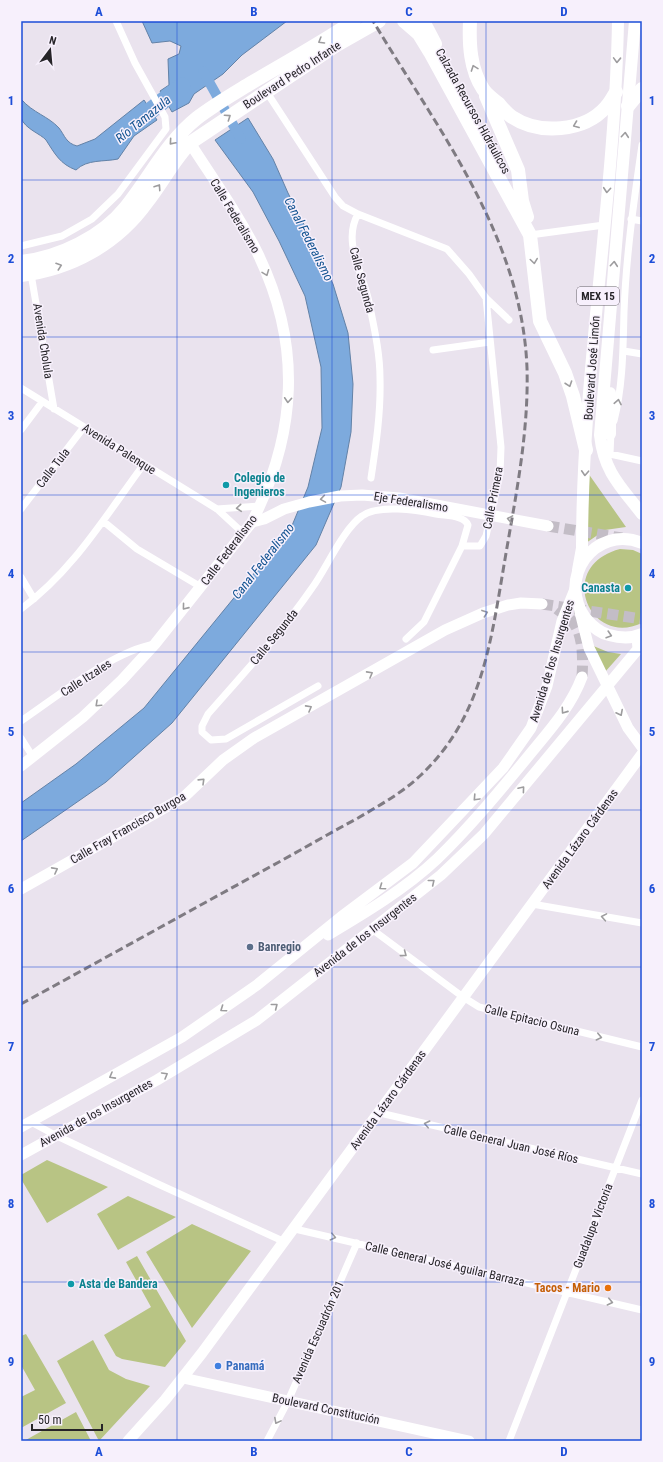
<svg xmlns="http://www.w3.org/2000/svg" width="663" height="1462" viewBox="0 0 663 1462" font-family="'Roboto Condensed',sans-serif">
<style>
.green{fill:#b8c484}
.water{fill:#7daadd;stroke:#6382a7}
.lines{fill:none;stroke-linecap:round;stroke-linejoin:round}
.canal{stroke:#7daadd;stroke-width:10}
.river{stroke:#7daadd;stroke-width:17}
.secondary-tunnel{stroke:#c3bdc6;stroke-width:11;stroke-dasharray:11 5.5;stroke-linecap:butt}
.street{stroke:#fff;stroke-width:7}
.secondary{stroke:#fff;stroke-width:11}
.primary{stroke:#fff;stroke-width:12}
.highway{stroke:#fff;stroke-width:14}
.rail{stroke:#7f7b82;stroke-width:3;stroke-dasharray:8 4;stroke-linecap:butt}
.oneway{stroke:#9d9c9e}
.grid{fill:none;stroke:#1d4ed8;stroke-width:1;stroke-opacity:0.55}
.culture-dot{fill:#0f9aa8;stroke:#f7f0fc;stroke-width:1.5}
.service-dot{fill:#5c6f8a;stroke:#f7f0fc;stroke-width:1.5}
.food-dot{fill:#e8710a;stroke:#f7f0fc;stroke-width:1.5}
.shop-dot{fill:#3f7fe0;stroke:#f7f0fc;stroke-width:1.5}
.labels{text-anchor:middle;dominant-baseline:central;stroke-width:3;stroke-linejoin:round;paint-order:stroke}
.shield{fill:#f7f0fc;stroke:#656168;stroke-width:1}
.shield-label{font-size:11px;font-weight:bold;fill:#262428}
.street-label{font-size:12px;fill:#262428;stroke:#f7f0fc}
.culture-label{font-size:12px;font-weight:bold;fill:#0d838f;stroke:#f7f0fc;text-anchor:start}
.service-label{font-size:12px;font-weight:bold;fill:#4e5e75;stroke:#f7f0fc;text-anchor:start}
.food-label{font-size:12px;font-weight:bold;fill:#c56008;stroke:#f7f0fc;text-anchor:end}
.shop-label{font-size:12px;font-weight:bold;fill:#366cbe;stroke:#f7f0fc;text-anchor:start}
.water-label{font-size:13px;font-style:italic;fill:#125391;stroke:#f7f0fc}
.neatline{fill:none;stroke:#1d4ed8;stroke-width:1.5}
.grid-label{font-size:13px;text-anchor:middle;font-weight:bold;fill:#1d4ed8}
</style>
<rect width="100%" height="100%" fill="#eae3ee"/>
<path class="green" d="M588,473L626,527L605,530L586,543Z
M620,549L633,550L642,554V623C589,648 555,566 620,549Z
M591,645L608,652L621,654L605,672Z
M47,1160L108,1187L47,1223L21,1179V1175Z
M128,1196L176,1217L118,1250L97,1214Z
M192,1224L251,1251L192,1328L146,1252Z
M137,1256L186,1341L165,1367L122,1359L116,1356L104,1335L151,1307L126,1262Z
M26,1334L66,1403L21,1428V1397L35,1390L21,1365V1336Z
M93,1340L109,1370L126,1379L150,1386L99,1441L57,1361Z
M76,1412L91,1441H24Z"/>
<path class="water" d="M142,21H287L242,55L223,74L194,94L189,103L172,112L160,91L169,85L168,59L179,54L181,46L170,41L152,43Z
M21,99C33,113 48,116 59,128C65,136 66,143 77,146L95,139L144,100L157,120L134,136L118,159C104,162 87,159 76,170C60,164 55,154 46,140C41,134 25,129 21,118C19,113 21,104 21,99Z
M248,118L273,159L288,193L317,250L333,284L348,333L353,384L351,432L341,487L316,545L172,723L106,782L21,841V803L76,764L144,708L291,528L308,487L322,428L321,367L305,296L279,241L253,192L215,140Z"/>
<g class="lines">
<path class="canal" d="M203,71L241,139"/>
<path class="river" d="M132,125L182,86"/>
<path class="secondary-tunnel" d="M548,526L622,538
M542,604L642,619
M557,609C562,613 568,616 572,621C584,635 583,660 582,677"/>
<path class="street" d="M266,91L335,197L343,206L358,214L447,249L469,274L486,298L509,320
M358,214C342,242 363,273 369,302C374,327 380,353 380,378C381,412 376,445 371,478
M631,219L642,221
M530,235L604,225
M21,246L62,236L92,219L118,194L166,129L165,117L135,63L116,21
M31,274L54,409
M433,350L490,342
M624,351L642,354
M21,388L217,509L243,533
M614,421C623,385 623,349 624,312C626,256 634,200 642,145
M21,430L42,402
M611,431L610,454L642,461
M21,509L84,427
M217,509L260,506
M103,521L137,549L201,587
M21,577L34,599
M21,609C73,571 106,515 144,464
M406,639L424,622L462,546H480L486,536L500,474L501,447L486,298
M318,686L226,739L211,740L202,732V726L208,714C244,673 281,633 312,588C326,569 343,529 362,516C378,504 417,510 436,514C446,516 464,515 468,525L462,546
M21,721C58,696 113,651 155,644
M21,738L33,757
M532,904L642,923
M373,930L463,997L479,1007L642,1047
M380,1113L642,1174
M31,1122L55,1135L158,1184L285,1242
M295,1229L642,1310
M267,1441L288,1401L357,1243
M509,1441L642,1100"/>
<path class="secondary" d="M252,522L264,519L284,509L309,502L340,496L362,495L399,498L548,526
M580,612L589,648L628,728L642,747
M21,766L83,717L122,680L155,644L252,522C297,433 302,345 258,254C239,215 213,179 190,143
M21,889L184,797L223,760L254,738L445,630L483,613L508,605L521,603L542,604
M328,935C365,913 405,889 437,859C469,828 498,793 526,759C547,733 570,709 582,677
M21,1127L182,1037L257,985L341,917L413,863L503,768L531,728L547,686L562,621L575,589
M21,1155L157,1080L257,1020L441,875L484,834L638,649L637,636
M183,1378L469,1441
M128,1441L165,1400L202,1353L642,754"/>
<path class="primary" d="M635,21L600,435C604,472 621,487 642,514
M610,434V393
M642,543C594,524 556,579 586,619C592,626 600,633 609,635C620,638 631,639 642,634
M578,570L582,548C582,372 615,197 618,21"/>
<path class="highway" d="M404,21L419,34L430,52L530,235L540,321L565,373L573,396L586,450
M423,21L435,44
M470,21C469,44 470,69 483,89C487,95 494,100 499,104C503,109 507,114 512,117C539,135 584,132 606,107C610,103 613,97 616,92
M486,96L518,170L522,201L527,217
M628,106L642,89
M21,262C59,258 102,237 126,207C150,177 167,142 197,118C214,105 233,94 251,83C285,63 321,43 354,21
M21,275C71,269 117,244 147,202C162,183 173,161 190,143L335,46L379,21"/>
<path class="rail" d="M21,1004C107,957 193,909 279,862C306,847 332,832 358,818C380,805 402,793 421,775C480,719 490,648 503,571C514,504 529,436 527,368C522,236 438,130 373,21"/>
</g>
<defs><path id="oneway-chevron" d="M-2-3.5L2.5 0L-2 3.5" fill="none" stroke-width="1.6" stroke-linecap="round" stroke-linejoin="round"/></defs>
<g class="oneway">
<use href="#oneway-chevron" transform="translate(321 41) rotate(149)"/>
<use href="#oneway-chevron" transform="translate(617 60) rotate(92)"/>
<use href="#oneway-chevron" transform="translate(474 68) rotate(-110)"/>
<use href="#oneway-chevron" transform="translate(228 117) rotate(-34)"/>
<use href="#oneway-chevron" transform="translate(576 125) rotate(159)"/>
<use href="#oneway-chevron" transform="translate(625 135) rotate(-85)"/>
<use href="#oneway-chevron" transform="translate(172 142) rotate(131)"/>
<use href="#oneway-chevron" transform="translate(158 187) rotate(-56)"/>
<use href="#oneway-chevron" transform="translate(607 190) rotate(95)"/>
<use href="#oneway-chevron" transform="translate(534 261) rotate(82)"/>
<use href="#oneway-chevron" transform="translate(614 264) rotate(-85)"/>
<use href="#oneway-chevron" transform="translate(59 266) rotate(-19)"/>
<use href="#oneway-chevron" transform="translate(266 273) rotate(69)"/>
<use href="#oneway-chevron" transform="translate(569 384) rotate(71)"/>
<use href="#oneway-chevron" transform="translate(288 400) rotate(94)"/>
<use href="#oneway-chevron" transform="translate(618 402) rotate(-79)"/>
<use href="#oneway-chevron" transform="translate(585 473) rotate(93)"/>
<use href="#oneway-chevron" transform="translate(323 499) rotate(171)"/>
<use href="#oneway-chevron" transform="translate(239 508) rotate(175)"/>
<use href="#oneway-chevron" transform="translate(510 519) rotate(-170)"/>
<use href="#oneway-chevron" transform="translate(185 607) rotate(129)"/>
<use href="#oneway-chevron" transform="translate(485 613) rotate(-20)"/>
<use href="#oneway-chevron" transform="translate(609 635) rotate(17)"/>
<use href="#oneway-chevron" transform="translate(370 674) rotate(-29)"/>
<use href="#oneway-chevron" transform="translate(98 704) rotate(137)"/>
<use href="#oneway-chevron" transform="translate(309 708) rotate(-29)"/>
<use href="#oneway-chevron" transform="translate(564 711) rotate(125)"/>
<use href="#oneway-chevron" transform="translate(620 713) rotate(63)"/>
<use href="#oneway-chevron" transform="translate(202 781) rotate(-44)"/>
<use href="#oneway-chevron" transform="translate(522 789) rotate(-50)"/>
<use href="#oneway-chevron" transform="translate(476 798) rotate(133)"/>
<use href="#oneway-chevron" transform="translate(55 870) rotate(-28)"/>
<use href="#oneway-chevron" transform="translate(432 882) rotate(-39)"/>
<use href="#oneway-chevron" transform="translate(382 887) rotate(145)"/>
<use href="#oneway-chevron" transform="translate(604 917) rotate(-170)"/>
<use href="#oneway-chevron" transform="translate(404 954) rotate(37)"/>
<use href="#oneway-chevron" transform="translate(275 1006) rotate(-38)"/>
<use href="#oneway-chevron" transform="translate(223 1009) rotate(145)"/>
<use href="#oneway-chevron" transform="translate(599 1037) rotate(13)"/>
<use href="#oneway-chevron" transform="translate(165 1075) rotate(-30)"/>
<use href="#oneway-chevron" transform="translate(112 1076) rotate(151)"/>
<use href="#oneway-chevron" transform="translate(427 1124) rotate(-167)"/>
<use href="#oneway-chevron" transform="translate(333 1237) rotate(13)"/>
<use href="#oneway-chevron" transform="translate(610 1302) rotate(13)"/>
<use href="#oneway-chevron" transform="translate(277 1421) rotate(118)"/>
</g>
<path class="grid" d="M177,21V1441M332,21V1441M486,21V1441M21,180H642M21,337H642M21,495H642M21,652H642M21,810H642M21,967H642M21,1125H642M21,1282H642"/>
<g class="culture-dot">
<circle cx="226" cy="485" r="4"/>
<circle cx="628" cy="588" r="4"/>
<circle cx="71" cy="1284" r="4"/>
</g>
<circle class="service-dot" cx="250" cy="947" r="4"/>
<circle class="food-dot" cx="608" cy="1288" r="4"/>
<circle class="shop-dot" cx="218" cy="1366" r="4"/>
<g class="labels">
<rect class="shield" x="577" y="287" width="42" height="18" rx="3"/>
<g class="shield-label">
<text x="598" y="296">MEX 15</text>
</g>
<g class="street-label">
<text transform="translate(292 75) rotate(-33)">Boulevard Pedro Infante</text>
<text transform="translate(473 111) rotate(61)">Calzada Recursos Hidráulicos</text>
<text transform="translate(235 216) rotate(59)">Calle Federalismo</text>
<text transform="translate(362 280) rotate(75)">Calle Segunda</text>
<text transform="translate(43 341) rotate(81)">Avenida Cholula</text>
<text transform="translate(592 368) rotate(-86)">Boulevard José Limón</text>
<text transform="translate(119 449) rotate(32)">Avenida Palenque</text>
<text transform="translate(53 468) rotate(-52)">Calle Tula</text>
<text transform="translate(493 498) rotate(-79)">Calle Primera</text>
<text transform="translate(411 502) rotate(9)">Eje Federalismo</text>
<text transform="translate(229 550) rotate(-53)">Calle Federalismo</text>
<text transform="translate(274 637) rotate(-51)">Calle Segunda</text>
<text transform="translate(552 661) rotate(-73)">Avenida de los Insurgentes</text>
<text transform="translate(86 678) rotate(-33)">Calle Itzales</text>
<text transform="translate(128 828) rotate(-30)">Calle Fray Francisco Burgoa</text>
<text transform="translate(580 839) rotate(-54)">Avenida Lázaro Cárdenas</text>
<text transform="translate(365 935) rotate(-38)">Avenida de los Insurgentes</text>
<text transform="translate(532 1020) rotate(14)">Calle Epitacio Osuna</text>
<text transform="translate(388 1100) rotate(-54)">Avenida Lázaro Cárdenas</text>
<text transform="translate(96 1113) rotate(-29)">Avenida de los Insurgentes</text>
<text transform="translate(511 1144) rotate(13)">Calle General Juan José Ríos</text>
<text transform="translate(593 1226) rotate(-69)">Guadalupe Victoria</text>
<text transform="translate(445 1264) rotate(13)">Calle General José Aguilar Barraza</text>
<text transform="translate(318 1332) rotate(-66)">Avenida Escuadrón 201</text>
<text transform="translate(326 1409) rotate(12)">Boulevard Constitución</text>
</g>
<g class="culture-label">
<text x="234" y="478">Colegio de<tspan x="234" dy="14">Ingenieros</tspan></text>
<text x="620" y="588" text-anchor="end">Canasta</text>
<text x="79" y="1284">Asta de Bandera</text>
</g>
<g class="service-label">
<text x="258" y="947">Banregio</text>
</g>
<g class="food-label">
<text x="600" y="1288">Tacos - Mario</text>
</g>
<g class="shop-label">
<text x="226" y="1366">Panamá</text>
</g>
<g class="water-label">
<text transform="translate(143 119) rotate(-39)">Río Tamazula</text>
<text transform="translate(309 239) rotate(63)">Canal Federalismo</text>
<text transform="translate(263 561) rotate(-52)">Canal Federalismo</text>
</g>
</g>
<rect width="663" height="1462" fill="none" stroke="#f7f0fc" stroke-width="44"/>
<g transform="translate(50 50) rotate(16)" stroke="#f7f0fc" stroke-width="3" paint-order="stroke">
<path d="M0-3L7 15L0 10L-7 15Z" fill="#262428"/>
<text y="-6" font-size="11" font-weight="bold" text-anchor="middle" fill="#262428">N</text>
</g>
<path d="M32 1424v6h70v-6" fill="none" stroke="#262428" stroke-width="2"/>
<text x="38" y="1424" font-size="12" fill="#262428" stroke="#f7f0fc" stroke-width="3" paint-order="stroke">50 m</text>
<rect x="22" y="22" width="619" height="1418" class="neatline"/>
<g class="grid-label">
<text x="99" y="16">A</text>
<text x="254" y="16">B</text>
<text x="409" y="16">C</text>
<text x="564" y="16">D</text>
<text x="11" y="105">1</text>
<text x="652" y="105">1</text>
<text x="11" y="263">2</text>
<text x="652" y="263">2</text>
<text x="11" y="420">3</text>
<text x="652" y="420">3</text>
<text x="11" y="578">4</text>
<text x="652" y="578">4</text>
<text x="11" y="736">5</text>
<text x="652" y="736">5</text>
<text x="11" y="893">6</text>
<text x="652" y="893">6</text>
<text x="11" y="1051">7</text>
<text x="652" y="1051">7</text>
<text x="11" y="1208">8</text>
<text x="652" y="1208">8</text>
<text x="11" y="1366">9</text>
<text x="652" y="1366">9</text>
<text x="99" y="1456">A</text>
<text x="254" y="1456">B</text>
<text x="409" y="1456">C</text>
<text x="564" y="1456">D</text>
</g>
</svg>
